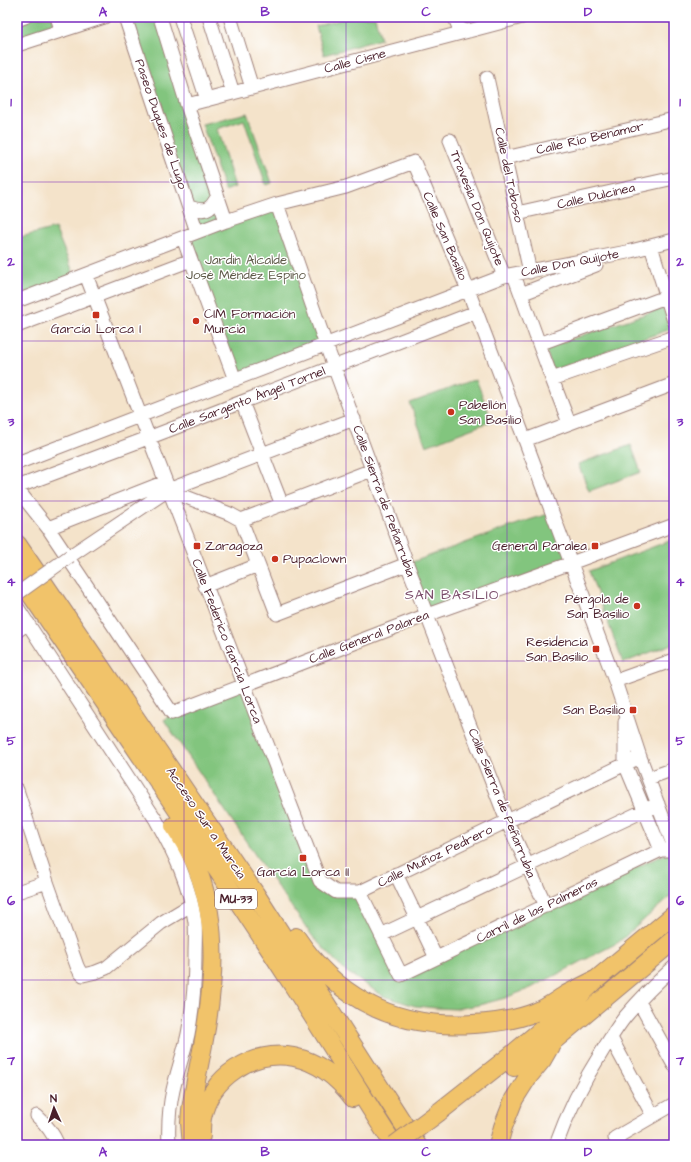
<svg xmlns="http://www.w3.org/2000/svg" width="691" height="1162" viewBox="0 0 691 1162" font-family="'Architects Daughter',sans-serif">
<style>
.green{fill:#82c57e;stroke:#667254}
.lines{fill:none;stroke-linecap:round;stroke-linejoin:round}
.minor-casing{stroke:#9f817a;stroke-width:15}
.highway-casing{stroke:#9f817a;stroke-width:20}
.minor{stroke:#fff;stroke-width:13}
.highway{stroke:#f1c36a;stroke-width:18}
.minor-bridge-casing{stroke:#9f817a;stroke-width:15;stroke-linecap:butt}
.highway-bridge-casing{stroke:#9f817a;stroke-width:20;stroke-linecap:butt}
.minor-bridge{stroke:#fff;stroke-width:13}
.highway-bridge{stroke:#f1c36a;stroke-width:18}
.grid{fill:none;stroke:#7b2cbf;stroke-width:1;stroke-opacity:0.55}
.poi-dot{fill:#c8321e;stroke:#fff;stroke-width:1.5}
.labels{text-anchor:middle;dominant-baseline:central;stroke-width:3;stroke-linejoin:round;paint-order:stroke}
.shield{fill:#fff;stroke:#80626b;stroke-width:1}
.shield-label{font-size:12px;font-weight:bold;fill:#4a1f2b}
.street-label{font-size:13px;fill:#4a1f2b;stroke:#fff}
.park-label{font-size:13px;fill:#5e5948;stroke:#fff}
.poi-label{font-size:13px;fill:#4a1f2b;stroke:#fff;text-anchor:start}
.neighbourhood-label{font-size:14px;letter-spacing:1px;fill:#7a4c6a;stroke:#fff}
.neatline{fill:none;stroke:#7b2cbf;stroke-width:1.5}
.grid-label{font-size:13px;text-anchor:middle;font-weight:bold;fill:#7b2cbf}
</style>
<rect width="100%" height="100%" fill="#fff"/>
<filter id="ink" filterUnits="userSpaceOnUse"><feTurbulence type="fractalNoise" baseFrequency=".025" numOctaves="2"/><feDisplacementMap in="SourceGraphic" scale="8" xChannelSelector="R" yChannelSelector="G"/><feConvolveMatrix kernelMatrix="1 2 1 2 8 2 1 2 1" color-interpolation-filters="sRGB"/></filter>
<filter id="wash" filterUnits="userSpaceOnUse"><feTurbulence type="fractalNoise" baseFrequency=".012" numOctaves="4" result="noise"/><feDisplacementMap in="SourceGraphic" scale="16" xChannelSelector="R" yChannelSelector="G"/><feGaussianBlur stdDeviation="0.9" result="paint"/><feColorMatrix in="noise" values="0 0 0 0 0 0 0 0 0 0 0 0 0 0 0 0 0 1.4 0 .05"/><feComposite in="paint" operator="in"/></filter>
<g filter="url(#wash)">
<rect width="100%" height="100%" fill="#f4e3ca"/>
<path class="green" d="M34,17H53L54,27L17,41V23Z
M125,17H160L226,221L277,204L326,345L235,380L183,238L197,232Z
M352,17H375L381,39L324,55L316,26Z
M247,113L272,183L266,185L244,120L217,129L235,187L225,191L202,124Z
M55,228L76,279L17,301V238Z
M663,308L671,329L553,370L545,348Z
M476,379L492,421L426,446L410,403Z
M631,445L641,472L589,491L578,464Z
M552,513L571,563L427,615L407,564L529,520Z
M674,539V643L623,663L589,571Z
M245,685L320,881L360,892L401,975L674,850V893L619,942L531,988L505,998L479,1005L455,1009L436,1008L415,1006L383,996L344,970L313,937L266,871L164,720L172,713Z"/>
</g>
<g filter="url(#ink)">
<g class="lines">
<defs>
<path id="minor" d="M57,17L62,31
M125,17L197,232
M160,17L187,105L226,221
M180,17L207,100
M209,17L233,93
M230,17L252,88
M455,17C458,26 458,30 469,31
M17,20L25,17
M17,45L104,17
M487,78L530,272
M187,105L522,17
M450,140L504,276
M505,158L674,119
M277,204L326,345L407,564L507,821L546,906
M189,207C204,212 210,211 217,197
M517,213L674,178
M183,238L235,380
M651,246L674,321
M86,275L320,881L336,892H360L640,757
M514,275L539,344
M521,294L596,265
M666,297L539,344L552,379L674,337
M17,301L226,221L277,204L346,187L414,162L468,290L525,440L615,681L640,757L674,847
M17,326L191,260
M552,379L569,423
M242,402L282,505
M525,440L674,384
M17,463L504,276L627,252L674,240
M372,470L241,520L277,614L407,564
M17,487L148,438L476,312
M17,489L48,528L172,713L427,615L571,563L674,525
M168,490L230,514L241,520
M48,528L165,482
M70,556L168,490L354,419
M205,586L258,565
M17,607L156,820C174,852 190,885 195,922C196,933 195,945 195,956C195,982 193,1008 188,1034C184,1053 177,1072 173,1090C169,1108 168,1127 169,1145
M17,631L28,623
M615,681L674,660
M625,722V764L661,850
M649,778L674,769
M17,790L47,882L77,966L80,972L83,975L96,972L106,968L161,923L191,905
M396,874L436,958
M17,892L47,882
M360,892L401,975L661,850H674
M381,935L658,804
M639,1002L674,1065
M611,1038L653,1116L615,1138L619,1145
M37,1116C46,1124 53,1133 58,1145
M653,1116L674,1104
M556,1145C568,1111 584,1080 603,1050C610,1039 617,1027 625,1017C640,999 657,982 674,967"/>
<path id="highway" d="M17,544L256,895L417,1145
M17,574C109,708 201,843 289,979C325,1034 358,1090 394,1145
M174,826C183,840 193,855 198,871C219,927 214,987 203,1045C199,1066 194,1088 191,1110L190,1123L192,1145
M296,937C338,1000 397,1029 473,1024C494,1023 516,1020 536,1012C547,1008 557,1000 567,994C577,989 587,984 597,979
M514,1067L552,1042L674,940
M439,1112L514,1053L558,1016L597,979L674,915
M201,1136C201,1130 201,1124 202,1118C210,1077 253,1049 294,1057C318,1062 338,1078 353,1098
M498,1145L503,1127L514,1099L528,1077L542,1060L550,1046"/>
</defs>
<use href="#minor" class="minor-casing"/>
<use href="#highway" class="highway-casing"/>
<use href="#minor" class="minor"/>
<use href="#highway" class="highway"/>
<defs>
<path id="minor-bridge" d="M17,594L70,556"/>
<path id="highway-bridge" d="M395,1145L439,1112"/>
</defs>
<use href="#minor-bridge" class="minor-bridge-casing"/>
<use href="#highway-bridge" class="highway-bridge-casing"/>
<use href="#minor-bridge" class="minor-bridge"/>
<use href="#highway-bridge" class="highway-bridge"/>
</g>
</g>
<path class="grid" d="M184,17V1145M346,17V1145M507,17V1145M17,182H674M17,341H674M17,501H674M17,661H674M17,821H674M17,980H674"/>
<g class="poi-dot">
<rect x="92" y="311" width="8" height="8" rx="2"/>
<circle cx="196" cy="321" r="4"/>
<circle cx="451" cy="412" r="4"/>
<rect x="193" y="542" width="8" height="8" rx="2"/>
<rect x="591" y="542" width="8" height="8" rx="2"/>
<circle cx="275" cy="559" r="4"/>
<circle cx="637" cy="606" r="4"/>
<rect x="592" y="645" width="8" height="8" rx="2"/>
<rect x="629" y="706" width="8" height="8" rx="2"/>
<rect x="299" y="854" width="8" height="8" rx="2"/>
</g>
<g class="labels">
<rect class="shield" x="215" y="889" width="42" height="20" rx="3"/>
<g class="shield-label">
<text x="236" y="899">MU-33</text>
</g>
<g class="street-label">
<text transform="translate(355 61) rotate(-15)">Calle Cisne</text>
<text transform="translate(161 124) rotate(71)">Paseo Duques de Lugo</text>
<text transform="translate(590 138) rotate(-13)">Calle Río Benamor</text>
<text transform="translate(509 175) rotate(78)">Calle del Toboso</text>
<text transform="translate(596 196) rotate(-13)">Calle Dulcinea</text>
<text transform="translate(477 208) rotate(68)">Travesía Don Quijote</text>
<text transform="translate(445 236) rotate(67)">Calle San Basilio</text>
<text transform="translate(570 263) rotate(-11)">Calle Don Quijote</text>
<text transform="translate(247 400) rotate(-21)">Calle Sargento Ángel Tornel</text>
<text transform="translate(384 501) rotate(70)">Calle Sierra de Peñarrubia</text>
<text transform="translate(369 637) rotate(-21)">Calle General Palarea</text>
<text transform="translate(227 641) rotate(69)">Calle Federico García Lorca</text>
<text transform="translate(502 803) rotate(68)">Calle Sierra de Peñarrubia</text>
<text transform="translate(206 823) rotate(56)">Acceso Sur a Murcia</text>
<text transform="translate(435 856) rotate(-26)">Calle Muñoz Pedrero</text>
<text transform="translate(537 910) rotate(-26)">Carril de las Palmeras</text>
</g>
<g class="park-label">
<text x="246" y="260">Jardín Alcalde<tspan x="246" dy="15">José Méndez Espino</tspan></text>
</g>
<g class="poi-label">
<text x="204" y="314">CIM Formación<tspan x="204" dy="15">Murcia</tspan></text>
<text x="96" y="329" text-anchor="middle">García Lorca I</text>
<text x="459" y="405">Pabellón<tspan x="459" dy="15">San Basilio</tspan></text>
<text x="205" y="546">Zaragoza</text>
<text x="587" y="546" text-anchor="end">General Paralea</text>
<text x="283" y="559">Pupaclown</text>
<text x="629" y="599" text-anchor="end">Pérgola de<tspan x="629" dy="15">San Basilio</tspan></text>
<text x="588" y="642" text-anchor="end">Residencia<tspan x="588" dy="15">San Basilio</tspan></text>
<text x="625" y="710" text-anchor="end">San Basilio</text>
<text x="303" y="872" text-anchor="middle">García Lorca II</text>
</g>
<g class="neighbourhood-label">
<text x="452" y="595">SAN BASILIO</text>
</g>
</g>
<rect width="691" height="1162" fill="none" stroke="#fff" stroke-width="44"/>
<g transform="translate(54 1108) rotate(357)" stroke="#ffffff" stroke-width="3" paint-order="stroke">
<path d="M0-3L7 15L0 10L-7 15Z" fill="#4a1f2b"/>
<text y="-6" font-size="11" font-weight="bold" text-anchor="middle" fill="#4a1f2b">N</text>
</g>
<rect x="22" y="22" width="647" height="1118" class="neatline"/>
<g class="grid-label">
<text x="103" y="16">A</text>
<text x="265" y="16">B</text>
<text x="426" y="16">C</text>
<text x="588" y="16">D</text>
<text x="11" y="106">1</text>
<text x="680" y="106">1</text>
<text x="11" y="266">2</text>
<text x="680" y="266">2</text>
<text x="11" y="426">3</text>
<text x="680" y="426">3</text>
<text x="11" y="586">4</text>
<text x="680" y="586">4</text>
<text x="11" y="745">5</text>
<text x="680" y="745">5</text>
<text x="11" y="905">6</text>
<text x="680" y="905">6</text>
<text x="11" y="1065">7</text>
<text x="680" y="1065">7</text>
<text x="103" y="1156">A</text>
<text x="265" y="1156">B</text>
<text x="426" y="1156">C</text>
<text x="588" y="1156">D</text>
</g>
</svg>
